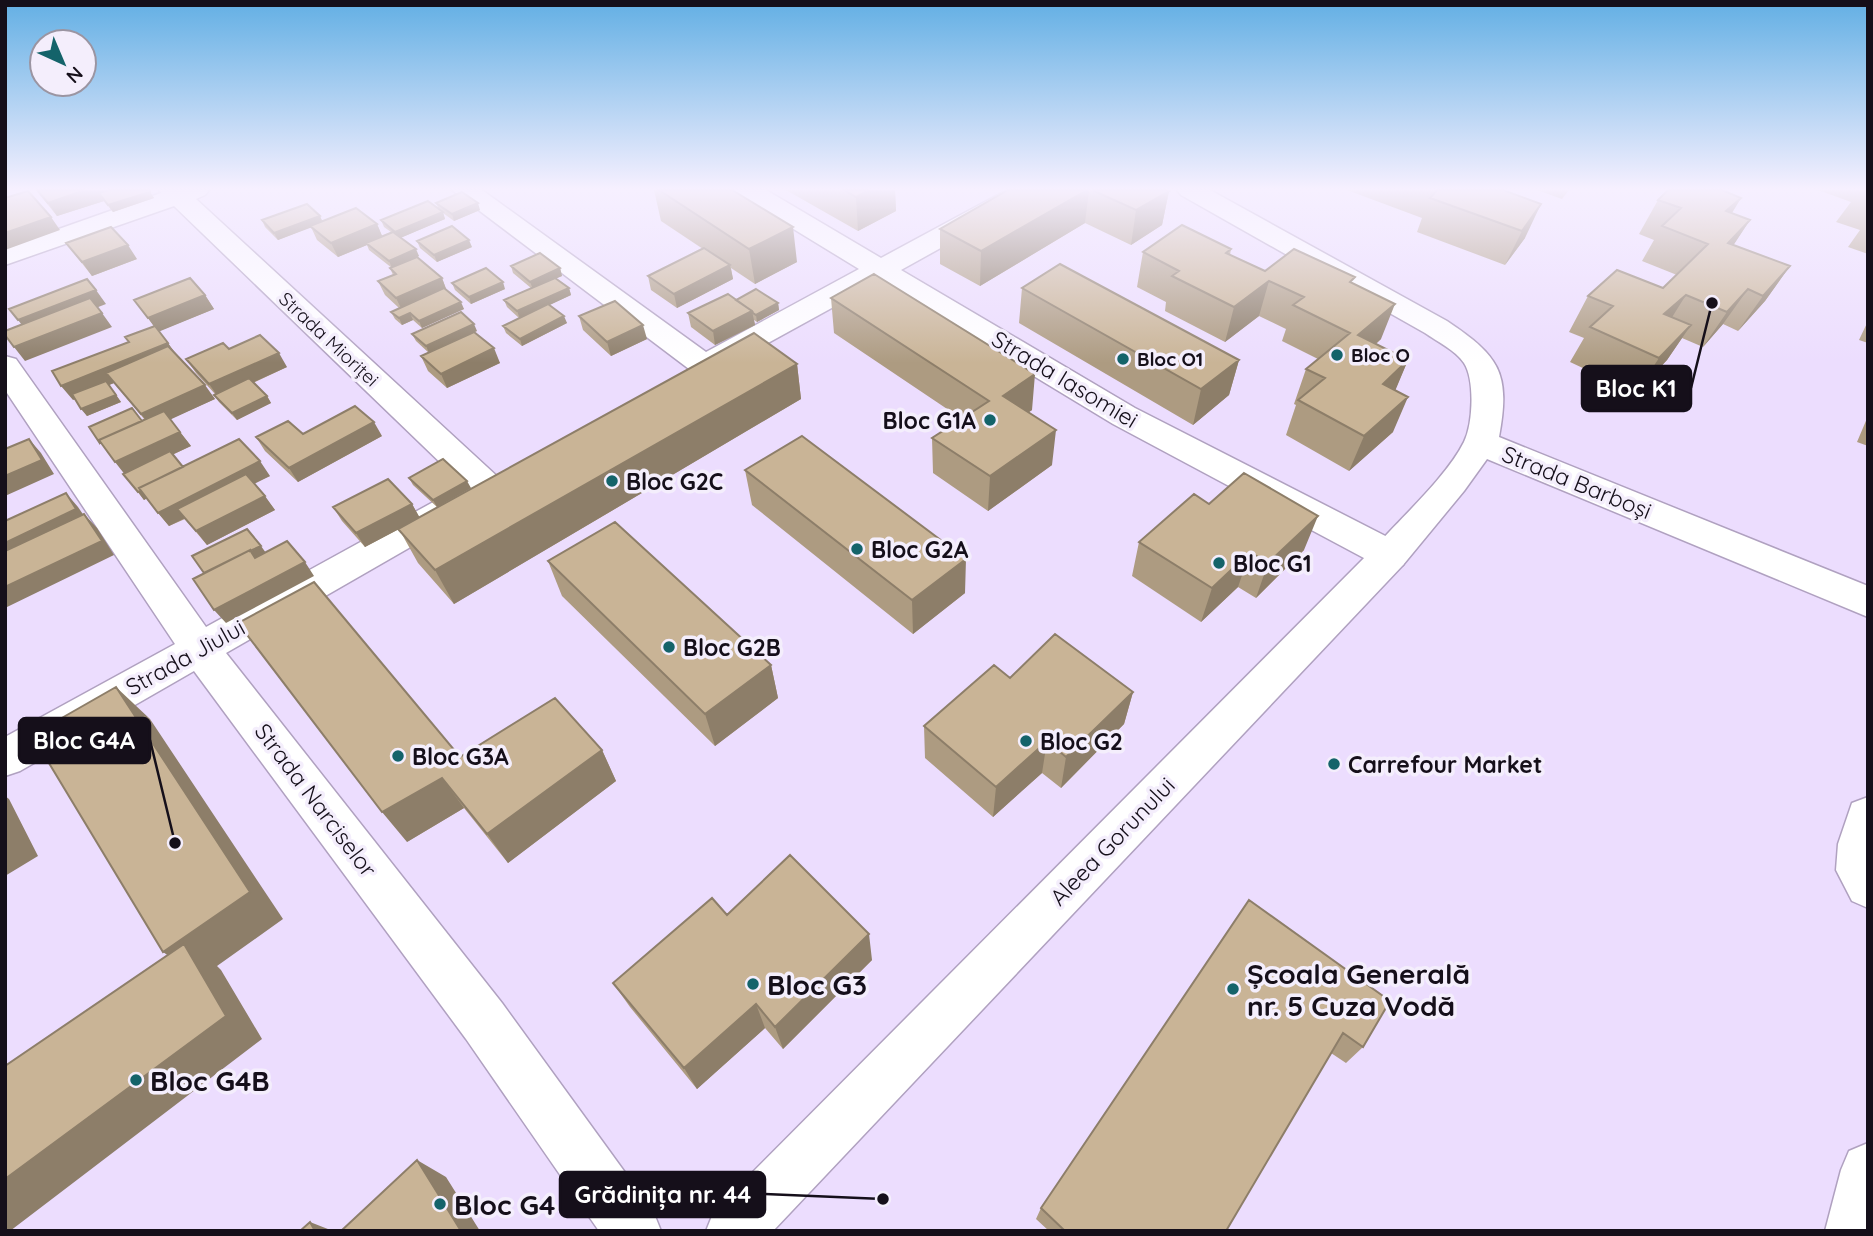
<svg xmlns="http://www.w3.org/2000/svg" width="1873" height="1236" viewBox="0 0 1873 1236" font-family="Quicksand,sans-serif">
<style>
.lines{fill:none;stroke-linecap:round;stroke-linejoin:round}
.minor-casing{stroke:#b0a1c0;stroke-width:3}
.tertiary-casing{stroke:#b0a1c0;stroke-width:3}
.minor{fill:#fff;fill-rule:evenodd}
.tertiary{fill:#fff;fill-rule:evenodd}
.wall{fill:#ad9b81}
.shaded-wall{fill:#8d7e69}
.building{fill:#c9b496;stroke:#8d7e69;stroke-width:2}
.poi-dot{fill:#14636a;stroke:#f4eefc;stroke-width:2.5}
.labels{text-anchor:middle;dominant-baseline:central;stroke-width:7;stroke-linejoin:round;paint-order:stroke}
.far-street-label{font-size:19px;fill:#150f1a;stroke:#f4eefc}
.far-poi-label{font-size:19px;font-weight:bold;fill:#150f1a;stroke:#f4eefc;text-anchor:start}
.street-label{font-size:23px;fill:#150f1a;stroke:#f4eefc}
.poi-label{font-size:23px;font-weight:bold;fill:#150f1a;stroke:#f4eefc;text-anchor:start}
.near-poi-label{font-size:28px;font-weight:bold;fill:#150f1a;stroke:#f4eefc;text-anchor:start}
.leader{fill:none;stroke:#150f1a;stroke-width:2.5}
.callout-dot{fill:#150f1a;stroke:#f4eefc;stroke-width:2.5}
.callout{fill:#150f1a;stroke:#150f1a;stroke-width:2.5}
.callout-label{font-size:24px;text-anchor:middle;font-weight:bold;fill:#fff}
</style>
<rect width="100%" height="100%" fill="#ecddfe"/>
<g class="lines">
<defs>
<path id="minor" d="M159,190H209L205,195L196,199L499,478L504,487L499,496L487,499L475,496L174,206L5,265V248L161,193Z
M452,190H482L706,352L859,269L738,195L734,190H766L881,258L1007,190H1040L1036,195L901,270L1135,408L1403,545L1408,555L1403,565L1390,569L1377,565L1113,424L879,282L715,372L704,375L693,372Z
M5,356L16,359L206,627L437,500L449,496L461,500L467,509L461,518L226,653L502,1003L653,1211L661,1231H599L466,1039L194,671L20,771L5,776V737L175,644L5,390Z
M1868,797V908L1852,901L1836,870L1838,844L1852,803Z
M1868,1143V1231H1825L1841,1170L1849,1151Z"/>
<path id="tertiary" d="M1177,190H1210L1447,321C1499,356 1511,372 1499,437L1868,586V617L1487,459L1464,491L1403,565L773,1231H706L714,1211L1377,545C1403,516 1447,476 1464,442C1473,424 1475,380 1464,363C1455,350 1438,342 1425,333L1181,195Z"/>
</defs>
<use href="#minor" class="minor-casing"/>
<use href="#tertiary" class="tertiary-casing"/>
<use href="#minor" class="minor"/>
<use href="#tertiary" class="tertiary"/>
</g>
<path class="wall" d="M36,190H149L154,198L113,212L104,201L57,216Z
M654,190H732L797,262L755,284L731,268L733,279L677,308L651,290L648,276L703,249L661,221Z
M786,190H895L896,211L858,231Z
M1008,190H1167L1169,191L1162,225L1131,245L1085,223L980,286L940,264V229Z
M1347,190H1503L1525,238L1505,265L1417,232L1422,218Z
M1537,190H1569L1562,199Z
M1818,190H1868V254L1848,247L1860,230L1836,222L1851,202Z
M1741,198L1732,213L1750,220L1733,245L1790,266L1765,301L1738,331L1723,324L1703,347L1682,338L1667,360L1636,393L1570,362L1584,338L1569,332L1588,296L1663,288L1677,275L1642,261L1654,240L1639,234L1658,200Z
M436,203L480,210L454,221L443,213L445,219L400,238L419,256L411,260L442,278L447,291L464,309L422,328L413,320L402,325L395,319L391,312L399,308L385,295L378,281L393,275L390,268H392L369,250L367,245L338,257L317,240L311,227L278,240L265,227L262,220L320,216L322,221L377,224L382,236L391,232L384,227L381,220L439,210Z
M417,241L472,247L437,262L420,248Z
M66,243L137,259L92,276Z
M1231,249L1230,255L1265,271L1353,284L1381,339L1376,344L1408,360L1395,390L1393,432L1349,471L1286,435L1296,405L1294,404L1306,369L1318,359L1282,341L1286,329L1259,316L1225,342L1165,311L1166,302L1137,287L1143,252Z
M511,266L560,268L562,276L556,278L569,288L571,295L549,305L567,323L522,346L506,333L503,326L519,318L507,307L504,300L531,288L513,273Z
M452,283L505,289L471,304L455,290Z
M1022,288L1239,360L1229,395L1193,425L1019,323Z
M205,295L214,309L159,331L174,352L215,399L170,419L191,446L172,455L183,467L270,476L254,483L275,510L207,545L185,519L169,526L146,498L144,500L124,474L142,421L145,420L114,383L109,385L121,402L87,416L75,399L73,400L128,342L154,326L134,300Z
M831,298L1032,410L1029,412L1052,465L988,511L933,473L932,438L962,419L834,333Z
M736,300L778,303L779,310L757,322L754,320L755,325L715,345L691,327L688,313Z
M579,316L647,339L611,356L583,330Z
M1868,321V343L1859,340Z
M477,331L474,332L500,363L447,388L428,371L421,356L429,353L416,341L412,334Z
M229,349L287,367L253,383L267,396L271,403L237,420L219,402L214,395L215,394L196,373L186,359Z
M797,364L801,399L454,604L418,563L399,529L365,547L342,521L333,507L412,504L419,517Z
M1868,416V446L1857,442Z
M303,434L382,436L298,482L265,451L256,437Z
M745,470L965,593L913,634L752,505Z
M409,478L471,488L437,507L413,485Z
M1209,504L1304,550L1256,598L1238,587L1201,622L1132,576L1139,542Z
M548,561L771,665L778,698L715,746L562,596Z
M1010,678L1133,692L1124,724L1061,788L1042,773L993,817L925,758L924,726Z
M602,750L616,781L508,863L464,808L407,842L460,757Z
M1249,900L1363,1047L1346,1063L1331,1053L1226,1231H1049L1036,1219L1041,1208Z
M727,915L872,960L783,1049L765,1028L697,1089L630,1007L613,983Z"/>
<path class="shaded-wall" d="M85,190H135L99,193L104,201L57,216L48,203Z
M869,190H895L896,211L858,231L856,197Z
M1087,190H1089L1085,223L980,286L981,251Z
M1169,191L1162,225L1131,245L1136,210Z
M150,192L154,198L113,212L108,205Z
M1741,198L1720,232L1726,211Z
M478,203L480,210L454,221L452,214Z
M1541,204L1525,238L1505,265L1522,231Z
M443,212L445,219L398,239L395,232Z
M320,216L323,223L278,240L274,233Z
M51,217L60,230L5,250V233Z
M1750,220L1727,255L1728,243Z
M377,224L383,238L366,243L367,245L338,257L331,243Z
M793,227L797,262L755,284L749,249Z
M469,240L472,247L437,262L434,255Z
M128,245L137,259L92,276L82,262Z
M416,249L419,256L392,268L389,261Z
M730,265L733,279L677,308L674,294Z
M1790,266L1765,301L1738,331L1763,296Z
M560,268L562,276L533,289L530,282Z
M442,278L447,292L403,312L396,298Z
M1269,281L1259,316L1225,342L1234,307Z
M503,282L505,289L471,304L469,297Z
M569,288L571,295L520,319L517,311Z
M1748,289L1723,324L1703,347L1727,312Z
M96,290L106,304L29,334L18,320Z
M205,295L214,309L158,332L148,318Z
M1686,295L1664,330V314Z
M461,302L464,309L422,328L419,321Z
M778,303L779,310L757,322L756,315Z
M1395,304L1381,339L1345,370L1358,335Z
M752,311L755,325L715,345L713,331Z
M102,313L112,327L25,361L14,347Z
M410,313L413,320L402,325L399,318Z
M564,316L567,323L522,346L520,339Z
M474,324L477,331L429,353L426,346Z
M643,325L647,339L611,356L607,342Z
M1691,325L1667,360L1636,393L1659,358Z
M168,343L178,357L106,373L114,383L109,385L121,402L87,416L81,409L109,385L73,400L61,386Z
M494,348L500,363L447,388L441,374Z
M279,353L287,367L219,398L209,384Z
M1239,360L1229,395L1193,425L1201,389Z
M1408,360L1393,396L1383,384Z
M797,364L801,399L454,604L435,570Z
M1035,374L1032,410L1001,431L1003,396Z
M205,385L215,399L152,428L141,414Z
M267,396L271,403L237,420L232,413Z
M1408,397L1393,432L1349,471L1364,436Z
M374,422L382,436L298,482L289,468Z
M1056,430L1052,465L988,511L990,476Z
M180,432L191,446L126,476L115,462Z
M29,439L41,453L54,474L5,496V476Z
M260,461L270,476L169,526L158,513Z
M191,476L144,500L138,492Z
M467,481L471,488L437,507L433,500Z
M66,493L78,507L89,523L5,563V543Z
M265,496L275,510L207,545L196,531Z
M412,504L420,518L365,547L356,533Z
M84,514L97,528L114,555L5,608V587Z
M1318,516L1304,550L1256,598L1268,563Z
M261,546L266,553L211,581L205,574Z
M1250,552L1238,587L1201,622L1212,588Z
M966,559L965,593L913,634L912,600Z
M305,562L314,576L226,623L214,610Z
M771,665L778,698L715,746L705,714Z
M116,687L150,719L283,919L217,966L221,970L262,1039L10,1231H5V1179L201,978L163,952Z
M1133,692L1124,724L1061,788L1066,757Z
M1047,741L1042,773L993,817L996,787Z
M602,750L616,781L508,863L487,834Z
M442,778L464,808L407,842L382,812Z
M5,796L9,799L38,856L5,876Z
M869,934L872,960L783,1049L775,1027Z
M756,1004L765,1028L697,1089L684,1068Z
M417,1160L446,1177L480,1231H461Z
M310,1222L333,1231H315Z"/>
<path class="building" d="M37,190H85L48,203Z
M109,190H149L150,192L108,205L99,193Z
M659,190H732L793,227L749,249Z
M844,190H869L856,197Z
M1008,190H1087L981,251L940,229Z
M1092,190H1167L1169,191L1136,210Z
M1437,190H1503L1541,204L1522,231L1430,198Z
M1668,190H1722L1741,198L1726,211L1750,220L1728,243L1790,266L1763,296L1748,289L1727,312L1686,295L1664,314L1691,325L1659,358L1590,327L1613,306L1588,296L1617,270L1663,288L1708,244L1662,226L1681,208L1658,200Z
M28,191L51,217L5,233V198Z
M462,192L478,203L452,214L436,203Z
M428,201L443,212L395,232L381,220Z
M307,204L320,216L274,233L262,220Z
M356,208L377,224L331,243L310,226Z
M1182,225L1231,249L1226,253L1265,271L1294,249L1355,277L1350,282L1395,304L1358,335L1408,360L1383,384L1408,397L1364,436L1298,400L1325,378L1306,369L1350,333L1293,305L1304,297L1269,281L1234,307L1172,276L1179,271L1143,252Z
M452,226L469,240L434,255L417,241Z
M111,227L128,245L82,262L66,243Z
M393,232L416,249L389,261L366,243Z
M704,248L730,265L674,294L648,276Z
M540,253L560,268L530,282L511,266Z
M417,257L442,278L396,298L378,281L396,274L390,268Z
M1060,264L1239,360L1201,389L1022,288Z
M486,268L503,282L469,297L452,283Z
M874,274L1035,374L1003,396L1056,430L990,476L932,438L989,401L831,298Z
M190,278L205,295L148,318L134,300Z
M555,278L569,288L517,311L504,300Z
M87,279L96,290L18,320L9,309Z
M444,288L461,302L419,321L410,313L399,318L391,312Z
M756,289L778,303L756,315L753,313L752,311L736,300Z
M728,294L752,311L713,331L688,313Z
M90,298L102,313L14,347L5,335V331Z
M615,301L643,325L607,342L579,316Z
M548,304L564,316L520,339L503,326Z
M461,312L474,324L426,346L412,334Z
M155,326L168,343L61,386L52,371L129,342L125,337Z
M474,332L494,348L441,374L421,356Z
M754,333L797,364L435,570L398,529Z
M260,335L279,353L209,384L186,359L223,343L229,349Z
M168,346L205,385L141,414L106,373Z
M249,378L267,396L232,413L214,395Z
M106,381L116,395L81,409L72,394Z
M355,406L374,422L289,468L256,437L288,421L303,434Z
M132,408L142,421L99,440V442L89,427Z
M164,411L180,432L115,462L99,440Z
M802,436L966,559L912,600L745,470Z
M29,439L42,460L5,476V449Z
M239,439L260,461L158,513L139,488Z
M170,451L183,467L139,488L141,491L138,492L123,474Z
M443,459L467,481L433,500L409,478Z
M1244,473L1318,516L1268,563L1250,552L1212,588L1139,542L1194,494L1209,504Z
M246,474L265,496L196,531L177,509Z
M388,479L412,504L356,533L333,507Z
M66,493L76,509L5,543V521Z
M84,514L102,541L5,587V551Z
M615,522L771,665L705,714L548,561Z
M247,529L261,546L250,551V550L204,573L192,556Z
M287,541L305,562L214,610L193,579L250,550L255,558Z
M314,582L460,757L555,698L602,750L487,834L442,778L382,812L238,623Z
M1055,634L1133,692L1066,757L1047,741L996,787L924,726L994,665L1010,678Z
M116,687L250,892L163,952L32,735Z
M790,855L869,934L775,1027L756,1004L684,1068L613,983L712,898L727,915Z
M1249,900L1390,1001L1363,1047L1343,1033L1226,1231H1065L1041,1208Z
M184,944L226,1016L5,1179V1066Z
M417,1160L461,1231H341Z
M310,1222L315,1231H300Z"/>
<linearGradient id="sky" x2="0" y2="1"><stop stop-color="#62afe4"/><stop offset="0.52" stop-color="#f6f0ff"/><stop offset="1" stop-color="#f6f0ff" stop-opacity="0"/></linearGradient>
<rect width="1873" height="363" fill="url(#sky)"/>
<g class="poi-dot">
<circle cx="1337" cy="355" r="7"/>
<circle cx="1123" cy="359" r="7"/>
<circle cx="990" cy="420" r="7"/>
<circle cx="612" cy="481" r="7"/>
<circle cx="857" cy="549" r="7"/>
<circle cx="1219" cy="563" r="7"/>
<circle cx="669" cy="647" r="7"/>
<circle cx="1026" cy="741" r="7"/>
<circle cx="398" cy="756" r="7"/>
<circle cx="1334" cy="764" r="7"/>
<circle cx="753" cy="984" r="7"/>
<circle cx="1233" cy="989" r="7"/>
<circle cx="136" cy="1080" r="7"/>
<circle cx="440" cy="1204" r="7"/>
</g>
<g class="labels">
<g class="far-street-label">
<text transform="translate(329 339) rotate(43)">Strada Mioriței</text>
</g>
<g class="far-poi-label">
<text x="1351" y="355">Bloc O</text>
<text x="1137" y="359">Bloc O1</text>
</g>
<g class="street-label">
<text transform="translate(1065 379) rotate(31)">Strada Iasomiei</text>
<text transform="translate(1577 482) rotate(22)">Strada Barboși</text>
<text transform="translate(185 657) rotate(-29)">Strada Jiului</text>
<text transform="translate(316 800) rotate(53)">Strada Narciselor</text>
<text transform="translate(1112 841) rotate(-46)">Aleea Gorunului</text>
</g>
<g class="poi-label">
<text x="976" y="420" text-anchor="end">Bloc G1A</text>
<text x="626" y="481">Bloc G2C</text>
<text x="871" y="549">Bloc G2A</text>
<text x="1233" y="563">Bloc G1</text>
<text x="683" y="647">Bloc G2B</text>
<text x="1040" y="741">Bloc G2</text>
<text x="412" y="756">Bloc G3A</text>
<text x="1348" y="764">Carrefour Market</text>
</g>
<g class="near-poi-label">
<text x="1247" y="973">Școala Generală<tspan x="1247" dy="32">nr. 5 Cuza Vodă</tspan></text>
<text x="767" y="984">Bloc G3</text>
<text x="150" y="1080">Bloc G4B</text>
<text x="454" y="1204">Bloc G4</text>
</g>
</g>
<path class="leader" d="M1712 303L1691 388M175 843L150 740M883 1199L765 1194"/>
<g class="callout-dot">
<circle cx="1712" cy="303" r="7"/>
<circle cx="175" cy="843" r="7"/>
<circle cx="883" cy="1199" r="7"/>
</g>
<g class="callout">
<rect x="1582" y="366" width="109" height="45" rx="7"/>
<rect x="19" y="718" width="131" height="45" rx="7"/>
<rect x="560" y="1172" width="205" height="45" rx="7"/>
</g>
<g class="callout-label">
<text x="1636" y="397">Bloc K1</text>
<text x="84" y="749">Bloc G4A</text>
<text x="663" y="1203">Grădinița nr. 44</text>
</g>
<rect width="1873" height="1236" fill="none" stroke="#150f1a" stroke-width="14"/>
<g transform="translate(63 63) rotate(136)"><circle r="33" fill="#f4eefc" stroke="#9b95a2" stroke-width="2"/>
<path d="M0-5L12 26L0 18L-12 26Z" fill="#14636a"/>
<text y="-10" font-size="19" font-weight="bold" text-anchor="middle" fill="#150f1a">N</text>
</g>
</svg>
